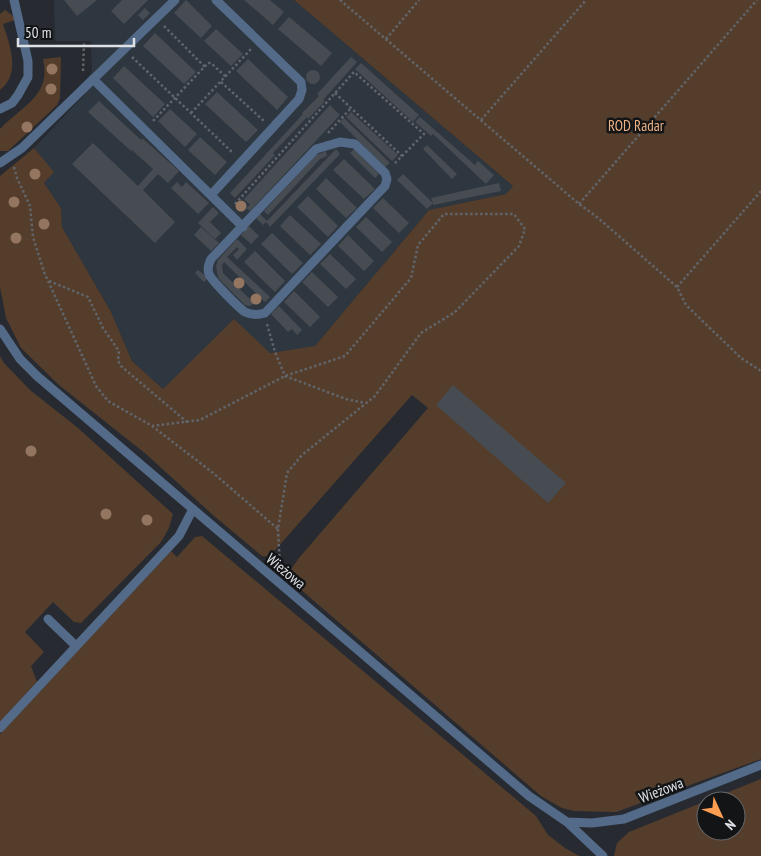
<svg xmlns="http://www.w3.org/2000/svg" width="761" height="856" viewBox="0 0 761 856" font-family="'PT Sans Narrow',sans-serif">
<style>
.built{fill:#2e3640}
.green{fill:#553d2c}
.building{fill:#474c52}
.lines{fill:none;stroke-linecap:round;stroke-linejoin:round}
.path{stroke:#61656a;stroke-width:2.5;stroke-dasharray:2.5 2.5;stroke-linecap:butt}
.service{stroke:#536a88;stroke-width:9}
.tree{fill:#94755f}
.labels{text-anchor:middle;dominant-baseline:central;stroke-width:5;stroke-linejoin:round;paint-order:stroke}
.park-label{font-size:15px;fill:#eeb185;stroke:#121416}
.street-label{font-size:15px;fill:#dee1e5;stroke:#121416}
</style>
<rect width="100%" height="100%" fill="#272b31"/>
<path class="built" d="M54,0H294L513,186L506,194L429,210L315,346L270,353L165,391L132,361L111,312L62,227L61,208L44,183L53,172L34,148L85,94L79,86L92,73L91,41H55Z"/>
<path class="green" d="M294,0H761V759L616,812L574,811L562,808L541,796L292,582L289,572L299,558L428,408L412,395L269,557L262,556L213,515L146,454L59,385L21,348L6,318L0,287V176L34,148L54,172L44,183L61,208L62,227L111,312L132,361L163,389L234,319L270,353L315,346L429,210L506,194L513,186Z
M5,10L13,16L15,20L3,24C10,46 21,73 0,90V14Z
M61,57L60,98L57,105L8,151H0V129C21,106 52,96 43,59Z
M0,356L4,363L30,390L78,428L173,514L169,528L161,542L81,623L74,622L53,602L25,632L44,652L31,666L37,682L0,722Z
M202,536L536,816L548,835L565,848L579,856H0V734L171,551L177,557L195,537Z
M761,779V856H614L617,843L629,832L706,801V831H736V801H706Z"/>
<path class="building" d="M64,0H97L77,16Z
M122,0H148L124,24L111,11Z
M186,0L212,26L201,38L174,13Z
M244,0H270L284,12L273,25Z
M145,8L150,13L143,20L138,15Z
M289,17L332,53L321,66L278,29Z
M216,29L243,54L231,66L204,41Z
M155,33L196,72L184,84L143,46Z
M351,57L357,62L323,100L325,101L308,119L307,117L273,153L275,155L235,198L230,193L303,114L302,113L319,96L317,94Z
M248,59L288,97L277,110L236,71Z
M361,63L419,115L413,122L355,69Z
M124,66L165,104L153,117L113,78Z
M306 77a7 7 0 1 1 14 0a7 7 0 1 1-14 0Z
M217,92L258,130L246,142L205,104Z
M99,101L141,140L142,138L179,171L168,183L158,174L143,190L175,222L155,243L72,164L93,143L138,186L153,169L132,150L131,151L88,112Z
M330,105L340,115L250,211L246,208L250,205L244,199Z
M170,109L197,134L185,147L158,121Z
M351,112L398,155L392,161L346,117Z
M420,117L475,165L478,161L494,175L486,184L433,134L431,136L415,122Z
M344,118L390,163L385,167L340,122Z
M200,137L227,162L215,175L188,150Z
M427,145L457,174L452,179L423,149Z
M336,149L340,154L270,227L266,222L263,225L256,218L260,214L267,221Z
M354,149L379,174L375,178L350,153Z
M326,151L327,156L320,159L268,215L264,211L316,155Z
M344,159L375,189L364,199L333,170Z
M403,174L433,203L431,198L499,183L501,191L433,205V203L427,209L397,180Z
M326,178L357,208L346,218L316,189Z
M177,182L182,187L186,182L209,203L198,214L171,188Z
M308,196L338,226L328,237L297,207Z
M383,198L409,223L399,233L373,208Z
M213,207L219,213L210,222L221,233L215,239L198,223Z
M290,215L321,244L310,255L280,226Z
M366,217L392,242L382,252L356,227Z
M249,226L259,236L251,244L241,235Z
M201,227L219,243L211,251L194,235Z
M272,233L303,263L292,274L261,244Z
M348,235L374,261L364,271L338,246Z
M237,239L247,249L237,260L233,255L239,249L237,247L227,257L270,297L265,302L224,262L222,265L223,273L254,303L250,306L245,305L219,279L217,272L216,266L218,260Z
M255,251L285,281L275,292L244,262Z
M330,254L356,279L346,289L320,264Z
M198,270L208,278L204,282L195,273Z
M312,272L338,297L328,307L302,282Z
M294,291L320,317L310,327L284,302Z
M279,306L302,330L297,335L292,329L288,332L271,314Z
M453,385L566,483L548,503L436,405Z"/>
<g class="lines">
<path class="path" d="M340,0L579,204L597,217L677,287L686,305L741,358L761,371
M164,26L205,67
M386,39L419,0
M132,57L233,153
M83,71L84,42
M221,82L264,121
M335,93L402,156
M191,113L251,49
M481,120L586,0
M153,121L208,63H211L226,77
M328,133L351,108
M14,167L17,178L30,206L33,237L44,272L96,386L108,401L152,426L200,420L285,376L345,356L411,278L418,245L444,214H514L525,229L519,246L455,312L421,333L375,396L302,455L287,473L278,529L212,472L152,426
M235,204L354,72L424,134L393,165
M579,204L757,0
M49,281L88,297L103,328L119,351L118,361L122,367L187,422
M677,287L761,191
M267,324L275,352L285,376L346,399L365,403
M278,529L280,568"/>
<path class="service" d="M93,79L243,227
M0,109L12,103L18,95L28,77V61L14,0
M340,142L355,144L385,173L387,179L385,186L265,313C258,315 251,315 245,312C239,308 211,280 209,274C207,269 209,263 211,259L316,149Z
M0,163L22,148L175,0
M211,195L299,99L302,90L301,82L216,0
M0,329L20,359L37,376L529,796L567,822L603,856
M48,619L76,646
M0,728L179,536L193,509
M567,822L592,823L624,819L761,765"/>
</g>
<g class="tree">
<circle cx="52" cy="69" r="5.5"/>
<circle cx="51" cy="89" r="5.5"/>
<circle cx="27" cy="127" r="5.5"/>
<circle cx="35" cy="174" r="5.5"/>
<circle cx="14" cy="202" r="5.5"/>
<circle cx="241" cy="206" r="5.5"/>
<circle cx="44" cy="224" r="5.5"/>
<circle cx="16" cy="238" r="5.5"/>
<circle cx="239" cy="283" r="5.5"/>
<circle cx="256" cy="299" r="5.5"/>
<circle cx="31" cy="451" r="5.5"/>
<circle cx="106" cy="514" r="5.5"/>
<circle cx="147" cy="520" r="5.5"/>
</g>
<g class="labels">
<g class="park-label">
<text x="636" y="125">ROD Radar</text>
</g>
<g class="street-label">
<text transform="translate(286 571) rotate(40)">Wieżowa</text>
<text transform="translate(661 790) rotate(-21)">Wieżowa</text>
</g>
</g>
<g transform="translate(721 816) rotate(134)"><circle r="24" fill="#121416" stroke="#646669"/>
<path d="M0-4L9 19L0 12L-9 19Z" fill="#fc9e52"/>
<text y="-8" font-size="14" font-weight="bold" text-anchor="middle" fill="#dee1e5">N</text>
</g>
<path d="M18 38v8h116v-8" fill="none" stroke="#dee1e5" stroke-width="2.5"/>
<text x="25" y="38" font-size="15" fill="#dee1e5" stroke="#121416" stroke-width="4" paint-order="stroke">50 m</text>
</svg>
